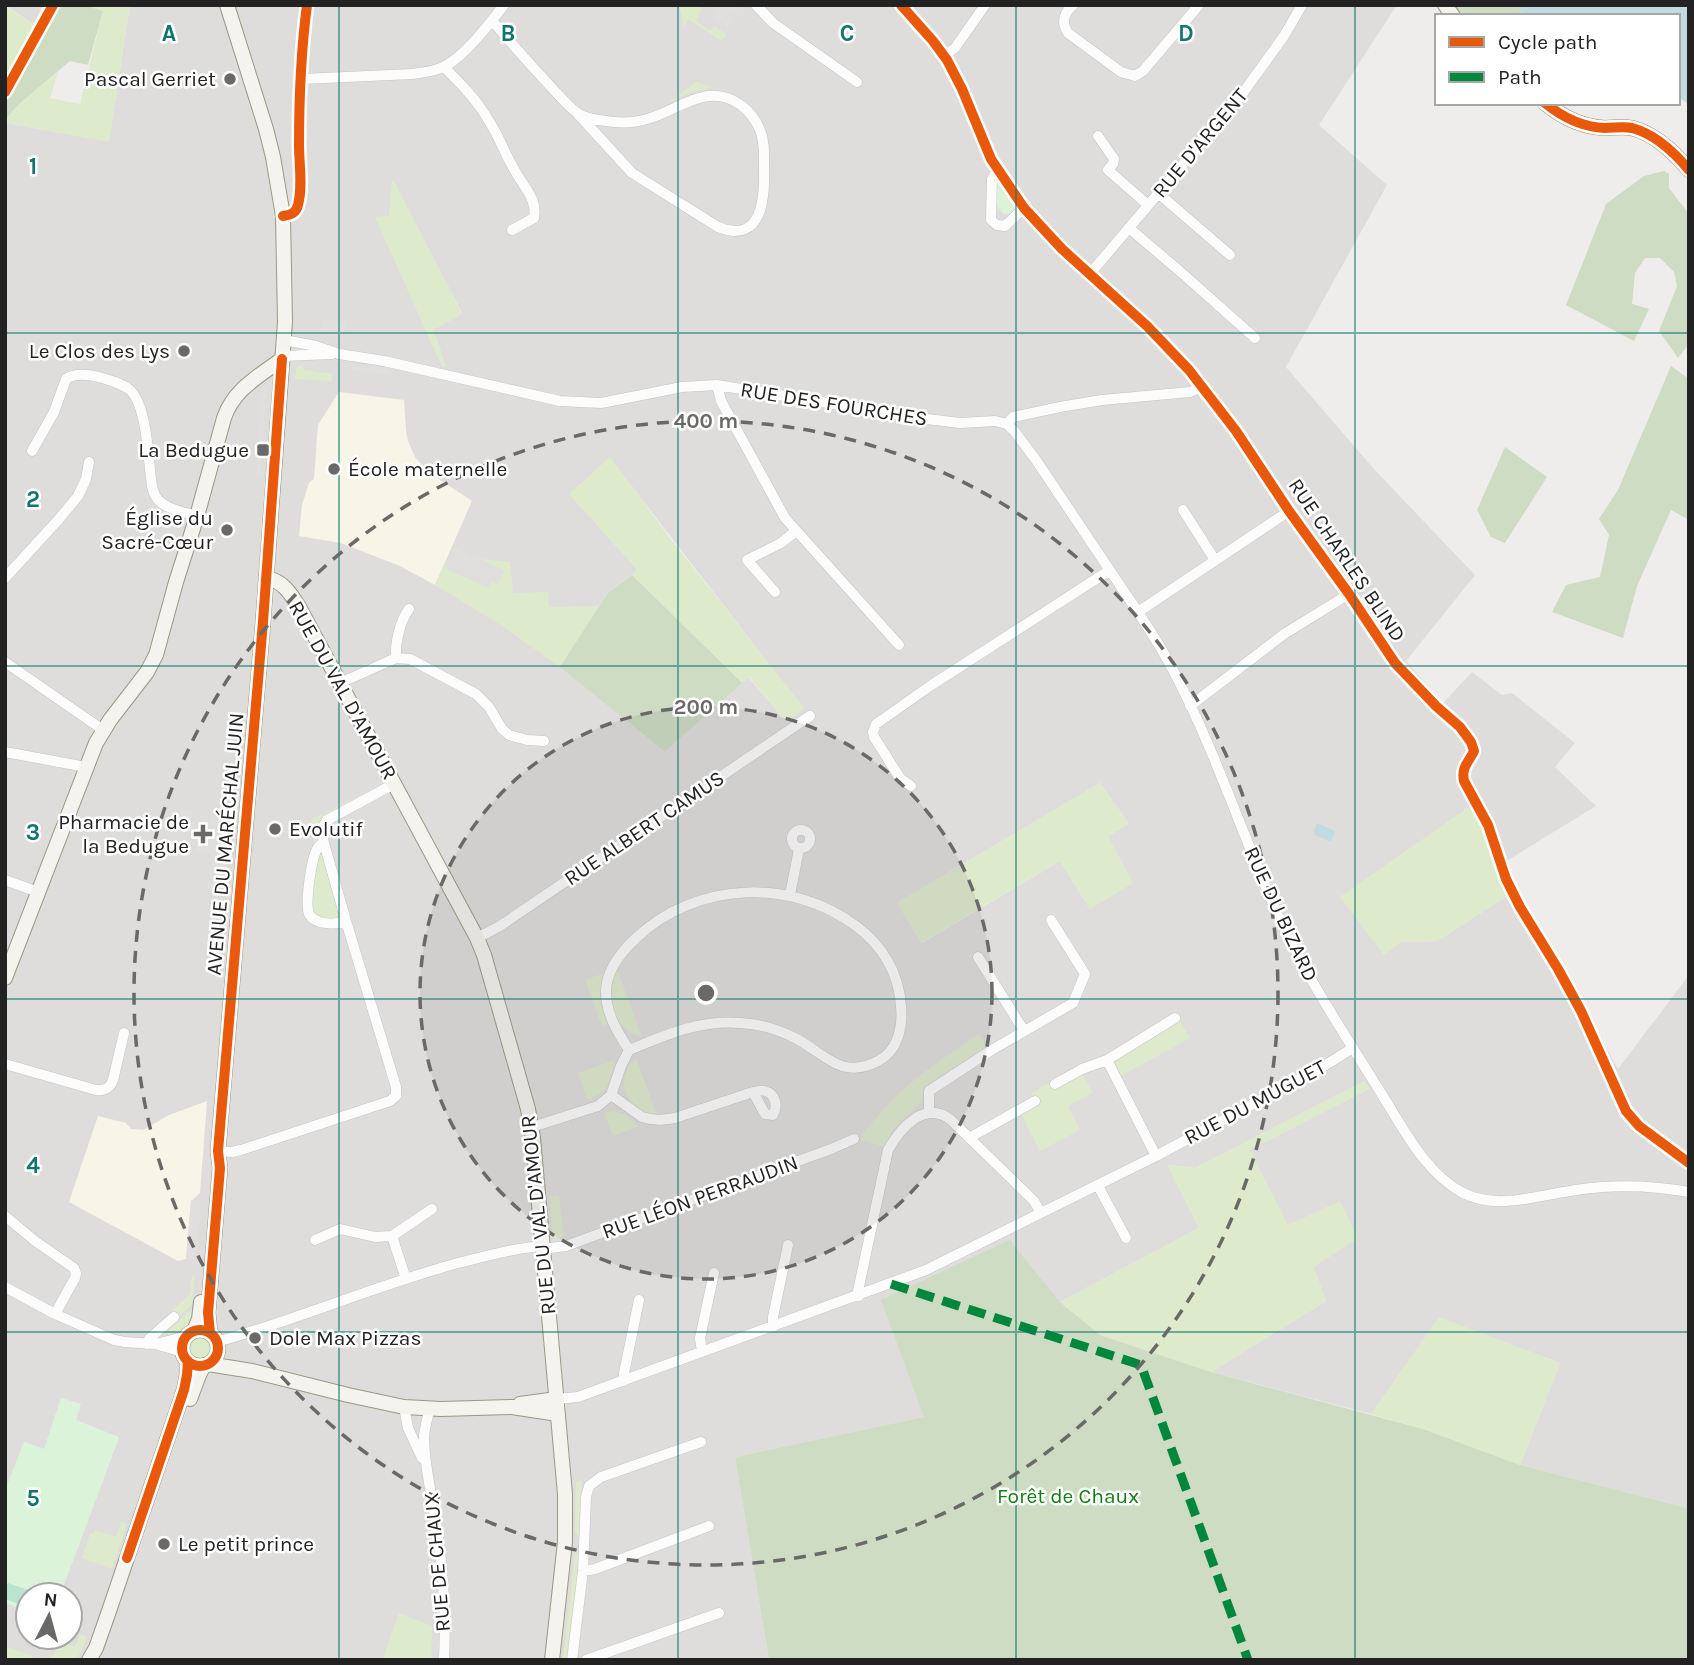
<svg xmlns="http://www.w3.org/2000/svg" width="1694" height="1665" viewBox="0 0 1694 1665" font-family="Karla,sans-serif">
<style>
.residential{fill:#dfdddc;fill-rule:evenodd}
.education{fill:#f7f5e8}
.grass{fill:#deeacc}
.forest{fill:#cddcc2}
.park{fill:#dbf3d9}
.pitch{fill:#b9e4ce}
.parking{fill:#e0dfde}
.water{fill:#c0dce1}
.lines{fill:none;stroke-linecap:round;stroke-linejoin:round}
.street-casing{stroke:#c5c4c3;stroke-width:11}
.secondary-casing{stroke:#999982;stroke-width:16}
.street{stroke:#fdfcfc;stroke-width:10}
.secondary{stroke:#f4f3ed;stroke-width:14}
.quiet{stroke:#00873e;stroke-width:9;stroke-dasharray:18 9;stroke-linecap:butt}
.cycleway-casing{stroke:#fff;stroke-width:15}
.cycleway{stroke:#e8590c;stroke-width:10}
.grid{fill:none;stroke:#0f766e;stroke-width:2;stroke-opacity:0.55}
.ring{fill:none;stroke:#6a6968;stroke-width:3.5;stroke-dasharray:12 9}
.poi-dot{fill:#6a6968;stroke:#fff;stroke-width:2.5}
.labels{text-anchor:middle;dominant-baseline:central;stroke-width:5;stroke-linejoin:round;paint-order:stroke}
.poi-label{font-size:21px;fill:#222;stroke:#fff;text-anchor:end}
.street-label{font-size:21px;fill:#222;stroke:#fff}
.park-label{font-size:21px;fill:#117e12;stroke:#fff}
.grid-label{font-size:23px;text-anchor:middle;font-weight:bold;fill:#0f766e;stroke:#fff;stroke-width:5;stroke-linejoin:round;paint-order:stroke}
.centre{fill:#6a6968;stroke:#fff;stroke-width:3.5}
.ring-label{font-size:21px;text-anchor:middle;font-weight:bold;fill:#6a6968;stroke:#fff;stroke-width:5;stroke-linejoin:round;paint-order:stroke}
</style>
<rect width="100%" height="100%" fill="#efedeb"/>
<path class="residential" d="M5,5H43L33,24Z
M130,5H1397L1319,125L1387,185L1286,367L1373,468L1475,575L1406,661L1443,703L1472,672L1502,695L1512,693L1575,743L1555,767L1596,806L1505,862L1401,942L1437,941L1510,894L1525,924L1592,1022L1618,1069L1689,975V1505L1687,1508L1520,1465L1560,1363L1439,1318L1371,1414L1211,1372L1326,1301L1249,1150L1369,1089L1365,1081L1195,1168L1168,1165L1199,1228L1060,1302L1010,1240L924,1417L735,1457L769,1660H5V1603L28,1611V1637H70V1595H60L119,1437L43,1449L24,1442L5,1491V123L109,141ZM393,181L462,313L433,330L446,367L376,218L389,216ZM610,458L803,708L787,722L748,677L665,752L561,667L608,593L638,570L570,495ZM1100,783L1129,824L1108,836L1090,909L1060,861L922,943L897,903Z"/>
<path class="education" d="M339,392L404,400L406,431L408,441L415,457L427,471L472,501L435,585L400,566L341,543L299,536L302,505L309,483L314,479L318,425Z
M207,1101L200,1193L191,1201L186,1259L178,1261L69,1202L98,1116L126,1123L131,1129L143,1130L169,1115Z"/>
<path class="grass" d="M45,5H57L39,38L5,91V6L33,24Z
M90,5H130L109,142L5,123V120L18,105L58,72L50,98L80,104L103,11L89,7Z
M679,5H703L696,21L710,31L714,26L726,34L722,41L688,19L684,28Z
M696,82L713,87L688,93L669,102Z
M392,180L395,183L462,314L433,330L446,367H442L375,217L389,216Z
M301,365L304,370L332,374V381L295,379L296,369Z
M610,457L670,538L804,708L787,722L749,677L742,683L632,575L637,569L569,494Z
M484,559L510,562L513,593L548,592L549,607L599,606L560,667L501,625L435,585L445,561H448L445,567L489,587L491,581L504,571L483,561Z
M1100,783L1129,824L1108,836L1133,883L1090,909L1060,861L921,943L897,903Z
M377,787V789L320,822L315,846L311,820Z
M1473,804L1481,816L1510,894L1437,941L1401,942L1384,955L1340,897Z
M321,850L341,915L340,919L318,918L312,909L314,865Z
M617,969L642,1037C612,1030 604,994 617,969Z
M604,973C601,984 599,996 602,1008C604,1014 606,1018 606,1025L602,1026L585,980Z
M1180,1021L1190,1038L1121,1076C1115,1063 1113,1062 1125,1051Z
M979,1034L987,1046L923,1087L922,1102L893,1129L885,1147L859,1139C869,1126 880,1113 891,1101C917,1075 948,1055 979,1034Z
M636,1058L657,1115L655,1116C626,1107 612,1084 636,1058Z
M615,1060C610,1079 608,1093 588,1100L578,1073Z
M1081,1072L1093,1093L1068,1106L1080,1130L1040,1151L1021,1114L1037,1104L1031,1093L1053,1081Z
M1365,1081L1369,1089L1250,1150L1288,1225L1340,1201L1358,1238L1314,1267L1326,1301L1211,1372L1100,1335L1060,1302L1199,1228L1167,1165L1195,1168Z
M614,1111L627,1116L639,1126L613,1136L604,1113Z
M559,1196L564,1237L554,1238L552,1234L550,1197Z
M192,1275L195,1277L192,1304L177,1319L171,1312L190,1294Z
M196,1305C195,1320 185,1331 171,1337L167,1332Z
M1439,1317L1560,1363L1520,1465L1423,1429L1371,1414Z
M188 1348a12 12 0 1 1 24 0a12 12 0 1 1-24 0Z
M582,1480L581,1530L579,1536L575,1532L576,1482Z
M118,1521L127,1524L112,1569L82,1558L90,1534L94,1533L95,1530L116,1537L121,1524Z
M575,1553L578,1554L579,1567L568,1660H563Z
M399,1613L432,1626L431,1660H382Z
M80,1634L87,1637C78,1662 77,1661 51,1659L50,1657L54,1655L61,1637H65L63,1643L75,1647Z
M5,1646L32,1656L31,1660H5Z"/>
<path class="forest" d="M57,5H90V7L103,11L88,65L70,61L18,105L5,120V91L39,38Z
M1452,5H1514L1528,16H1463Z
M1664,171L1669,174V188L1689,214V344L1678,358L1659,331L1677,286L1674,272L1660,258H1645L1635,273L1632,304L1649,309L1634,341L1566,305L1606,204L1644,176Z
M1671,366L1689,379V520L1671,510L1637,586L1623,638L1552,612L1566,585L1600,577L1609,535L1599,519L1618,490Z
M1505,447L1547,477L1505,543L1491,537L1477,510Z
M632,575L742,683L665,752L560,667L608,593Z
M1010,1240L1060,1302L1100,1335L1211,1372L1423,1429L1520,1465L1687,1508L1689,1505V1660H769L735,1457L924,1417L881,1300Z"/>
<path class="park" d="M1000,180L1019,208L1008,214L1003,213L996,205V183Z
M61,1398L81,1404L76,1420L119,1437L60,1595H28V1611L5,1603V1491L24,1442L44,1449Z"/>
<path class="pitch" d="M8,1583L42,1595H28V1607L5,1599V1591Z"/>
<path class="parking" d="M717,5H741L734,15L728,12L725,17L731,21L727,27L711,15Z
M321,319L346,322L343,338L321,334Z
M353,364L388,369V375L352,369Z
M261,384L267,388L260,475H257Z
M454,548L504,571L498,584L491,581L488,588L445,568Z
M181,809L192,810L191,829L181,828Z
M210,818L230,820L224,889L208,888L211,853L196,851L197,841L208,842Z
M191,1200H201L196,1260L186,1259Z"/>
<path class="water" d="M1514,5H1689V105L1678,96V16H1528Z
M1317,823L1335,831L1331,842L1313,834Z"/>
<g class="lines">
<defs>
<path id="street" d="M756,5L773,23L857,82
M901,5L933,41L947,60L962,89L991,159L1024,208L1062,249L1147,326L1189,370L1236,431L1289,511L1349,594L1395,663L1436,706L1460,727L1471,742L1474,751C1469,762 1461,767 1464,781L1488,825L1506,879L1520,907L1558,969L1581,1011L1626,1111L1639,1126L1689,1163
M1073,5C1063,14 1061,22 1068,33L1121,72L1135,76L1143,71L1199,5
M492,20C511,44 532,66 552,88C560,96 569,108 579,114C584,117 593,119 599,120C615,123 631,124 647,119C680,110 707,81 741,105C750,112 756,120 760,130C765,142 764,155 764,167C765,197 763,245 718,227L632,173L578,114
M944,56L955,48L985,5
M444,67C461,84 477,100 489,121C499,136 505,154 514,169C522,185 538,199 534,218L512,230
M302,79L412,74C423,72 435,72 445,66C465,56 490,23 504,5
M1098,136L1114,159L1113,164L1108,170L1148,205
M997,171L992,179L991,220L997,225L1005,226L1024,208
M1158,193L1230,255
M283,216C291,215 296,213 298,205C303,186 299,164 299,145C299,99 301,51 307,5
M1129,228L1183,274L1255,338
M1089,275L1240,97L1284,36L1302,5
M284,340L316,346L339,354L384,361L560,401L601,403L682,387L717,385L919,418L960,423L995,421L1007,424L1013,417L1060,407L1102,400L1190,392L1202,387
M282,356L332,354
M717,385L721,401L785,518L899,645
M1007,424L1015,432L1036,460C1062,499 1089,539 1115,578C1135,608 1156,637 1173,670C1216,751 1244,841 1282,924C1310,983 1347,1038 1381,1093C1403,1128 1425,1173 1463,1193C1497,1210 1535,1196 1570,1191C1580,1189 1591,1188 1602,1187C1630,1185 1661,1187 1689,1192
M32,451L54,412L66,379C76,372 91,375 102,378C112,381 124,384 131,391C145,405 148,450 150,469C151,477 151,488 155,495C161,509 185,512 197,516
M1183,510L1215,560
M5,578L59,519L78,496L86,479L89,462
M775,592L747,560L781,543L796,531
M1138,612L1289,511
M396,658C395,643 400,621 409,609
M5,662L103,730
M340,683L396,658L410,659L476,694L489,707L502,729L509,735L527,740L544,741
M1190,706L1284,634L1349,594
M5,752L86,767
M911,786L900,778L874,737L873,732L876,724L930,686L1110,570
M792 839a9 9 0 1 1 18 0a9 9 0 1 1-18 0Z
M323,843C322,844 320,845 319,846C311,855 305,904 309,914C315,925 336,925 346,921
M5,880L38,892
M790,895L799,849
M477,938L500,926L810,716
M978,957L1024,1031
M5,1064L96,1090C105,1091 110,1088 113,1080L124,1033
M1055,1084L1082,1069L1107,1060
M611,1095L642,1117C653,1121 663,1120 675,1118L753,1092C757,1091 762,1090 765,1091C776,1094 778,1107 773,1115L765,1114L753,1092
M929,1112V1091L990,1051L1073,1003L1085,974L1051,920
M532,1127L598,1106L611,1095L621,1066L629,1050C618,1033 606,1014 606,992C606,970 621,952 636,938C695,882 791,877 856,926C882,945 899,973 901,1006C903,1027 898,1051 878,1061C842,1080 826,1055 797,1039C780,1030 760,1024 741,1023C701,1019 666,1035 629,1050
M969,1138L1035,1101
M218,1151L232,1152L241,1150L390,1101L396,1096V1087L346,921L322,836L324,825L327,820L394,784
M1156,1156L1107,1060L1175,1018
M1098,1186L1126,1238
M5,1216L35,1241L74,1268L76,1273L75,1278L55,1314
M315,1240L340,1229L375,1237L392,1236
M543,1249L566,1246L831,1149L854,1139
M406,1279L392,1236L432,1209
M5,1287L55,1314L114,1340L125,1342L155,1344L183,1352
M859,1296L858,1291L888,1150C901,1127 925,1100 951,1120L1034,1201L1041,1213
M773,1327V1317L788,1245
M217,1342C299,1319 377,1285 458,1263C486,1256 515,1248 543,1246
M147,1344L149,1339L174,1317
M156,1344L187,1336
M702,1352L700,1338L714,1273
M624,1381V1373L639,1300
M557,1399L578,1397L926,1270L1156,1156L1324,1066L1353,1048
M404,1407L408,1428L422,1458
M429,1409C428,1418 425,1426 424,1436C424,1469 434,1503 438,1536C444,1578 446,1618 444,1660
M583,1571L595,1569L709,1526
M572,1660L583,1571L586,1497L589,1486L601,1477L701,1442
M586,1660L719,1613"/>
<path id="secondary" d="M1445,5L1453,16
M1545,103C1562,117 1582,127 1605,128C1614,128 1623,126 1632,128C1655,134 1674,152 1689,170
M267,578C283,581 291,594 299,607L477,938L484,955L528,1109L533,1138L565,1494V1542L552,1660
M5,978L96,743L110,720L147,672L156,655L176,582L197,516L224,418C234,389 258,377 282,359
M182 1348a18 18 0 1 1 36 0a18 18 0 1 1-36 0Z
M194,1331L199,1319L201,1302
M210,1333L208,1313L220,1168L218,1151L263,622L285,322L283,216L273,157L266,129L227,5
M208,1364L252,1371L348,1395L404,1407L441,1409L512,1407L558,1414
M190,1399L199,1375L204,1365
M520,1404L557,1399
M89,1660L96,1648L108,1614L184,1390L187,1375L188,1361"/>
</defs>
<use href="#street" class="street-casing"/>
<use href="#secondary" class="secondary-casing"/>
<use href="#street" class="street"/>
<use href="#secondary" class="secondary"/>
<path class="quiet" d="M891,1284L1141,1365L1248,1660"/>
<defs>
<path id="cycleway" d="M901,5L933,41L947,60L962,89L991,159L1024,208L1062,249L1147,326L1189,370L1236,431L1289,511L1349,594L1395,663L1436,706L1460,727L1471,742L1474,751C1469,762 1461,767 1464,781L1488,825L1506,879L1520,907L1558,969L1581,1011L1626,1111L1639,1126L1689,1163
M5,92L53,5
M1545,103C1562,117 1582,127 1605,128C1614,128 1623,126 1632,128C1655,134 1674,152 1689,170
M283,216C291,215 296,213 298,205C303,186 299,164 299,145C299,99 301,51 307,5
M182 1348a18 18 0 1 1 36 0a18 18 0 1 1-36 0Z
M210,1333L208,1313L220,1168L218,1151L263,622L282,359
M127,1558L184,1390L187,1375L188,1361"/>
</defs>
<use href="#cycleway" class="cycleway-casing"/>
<use href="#cycleway" class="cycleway"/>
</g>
<path class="grid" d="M339,5V1660M678,5V1660M1016,5V1660M1355,5V1660M5,333H1689M5,666H1689M5,999H1689M5,1332H1689"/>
<circle cx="706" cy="993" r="286" fill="#6a6968" fill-opacity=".12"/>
<g class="ring">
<circle cx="706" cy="993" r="286"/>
<circle cx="706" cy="993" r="572"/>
</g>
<g class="poi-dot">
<circle cx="230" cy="79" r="7"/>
<circle cx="184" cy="351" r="7"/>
<rect x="256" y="443" width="14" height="14" rx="3.5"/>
<circle cx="334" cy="469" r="7"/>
<circle cx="227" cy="530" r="7"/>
<circle cx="275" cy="829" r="7"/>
<path d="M199.5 823.5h7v7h7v7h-7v7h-7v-7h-7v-7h7z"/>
<circle cx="255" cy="1338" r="7"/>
<circle cx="164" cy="1544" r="7"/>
</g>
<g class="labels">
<g class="poi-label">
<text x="216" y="79">Pascal Gerriet</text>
<text x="170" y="351">Le Clos des Lys</text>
<text x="249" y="450">La Bedugue</text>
<text x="348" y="469" text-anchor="start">École maternelle</text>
<text x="213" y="518">Église du<tspan x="213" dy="24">Sacré-Cœur</tspan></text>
<text x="189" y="822">Pharmacie de<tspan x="189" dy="24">la Bedugue</tspan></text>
<text x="289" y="829" text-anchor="start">Evolutif</text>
<text x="269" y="1338" text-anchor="start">Dole Max Pizzas</text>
<text x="178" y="1544" text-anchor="start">Le petit prince</text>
</g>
<g class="street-label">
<text transform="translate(1200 143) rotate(-50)">RUE D'ARGENT</text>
<text transform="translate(834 404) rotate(9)">RUE DES FOURCHES</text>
<text transform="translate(1347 560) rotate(56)">RUE CHARLES BLIND</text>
<text transform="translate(343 690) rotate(61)">RUE DU VAL D'AMOUR</text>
<text transform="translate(644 828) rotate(-34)">RUE ALBERT CAMUS</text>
<text transform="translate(225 844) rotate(-85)">AVENUE DU MARÉCHAL JUIN</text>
<text transform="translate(1281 914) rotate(65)">RUE DU BIZARD</text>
<text transform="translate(1255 1102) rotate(-28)">RUE DU MUGUET</text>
<text transform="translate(700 1197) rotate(-20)">RUE LÉON PERRAUDIN</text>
<text transform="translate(538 1215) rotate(-96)">RUE DU VAL D'AMOUR</text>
<text transform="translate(437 1562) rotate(-95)">RUE DE CHAUX</text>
</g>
<g class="park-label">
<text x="1068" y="1496">Forêt de Chaux</text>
</g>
</g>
<g class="grid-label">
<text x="169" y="41">A</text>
<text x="508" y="41">B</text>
<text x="847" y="41">C</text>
<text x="1186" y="41">D</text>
<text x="33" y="174">1</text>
<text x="33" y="507">2</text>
<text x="33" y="840">3</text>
<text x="33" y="1173">4</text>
<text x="33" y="1506">5</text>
</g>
<circle cx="706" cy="993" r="10" class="centre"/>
<g class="ring-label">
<text x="706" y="428">400 m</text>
<text x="706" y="714">200 m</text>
</g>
<rect width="1694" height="1665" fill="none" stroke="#222222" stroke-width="14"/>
<rect x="1435" y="14" width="245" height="91" fill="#ffffff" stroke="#a7a7a7" stroke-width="2"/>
<rect x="1449" y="37" width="35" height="10" fill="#e8590c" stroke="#a7a7a7" stroke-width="2"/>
<text x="1498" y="49" font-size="21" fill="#222222">Cycle path</text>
<rect x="1449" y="72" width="35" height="10" fill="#00873e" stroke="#a7a7a7" stroke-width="2"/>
<text x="1498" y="84" font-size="21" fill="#222222">Path</text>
<g transform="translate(49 1616) rotate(6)"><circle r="33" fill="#ffffff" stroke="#a7a7a7" stroke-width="2"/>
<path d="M0-5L12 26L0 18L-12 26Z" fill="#6a6968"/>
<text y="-10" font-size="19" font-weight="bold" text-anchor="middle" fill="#222222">N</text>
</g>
</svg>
